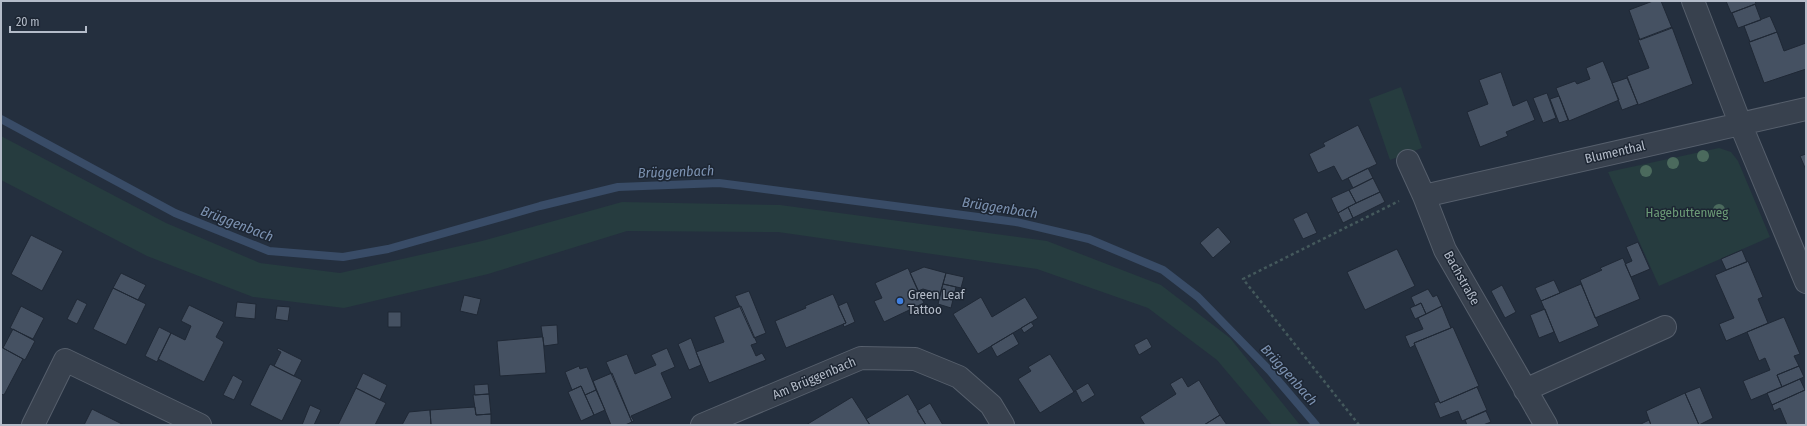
<svg xmlns="http://www.w3.org/2000/svg" width="1807" height="426" viewBox="0 0 1807 426" font-family="'Fira Sans Condensed',sans-serif">
<style>
.green{fill:#263c3f}
.lines{fill:none;stroke-linecap:round;stroke-linejoin:round}
.stream{stroke:#394c67;stroke-width:8}
.building{fill:#455162;stroke:#1f2835}
.minor-casing{stroke:#565f6c;stroke-width:24}
.path{stroke:#44595c;stroke-width:2.5;stroke-dasharray:3 3;stroke-linecap:butt}
.minor{stroke:#38414e;stroke-width:22}
.tree{fill:#4b6a5d}
.shop-dot{fill:#3f7fe0;stroke:#1d2633;stroke-width:1.5}
.labels{text-anchor:middle;dominant-baseline:central;stroke-width:3;stroke-linejoin:round;paint-order:stroke}
.street-label{font-size:13px;fill:#b4bcc9;stroke:#1d2633}
.park-label{font-size:13px;fill:#6b9a76;stroke:#1d2633}
.poi-label{font-size:13px;fill:#b4bcc9;stroke:#1d2633;text-anchor:start}
.water-label{font-size:14px;font-style:italic;fill:#7c92b1;stroke:#1d2633}
</style>
<rect width="100%" height="100%" fill="#242f3e"/>
<path class="green" d="M1401,87L1422,148L1390,160L1369,99Z
M1,136L166,223L260,263L340,273L482,241L622,202L780,205L1047,241L1161,285L1230,338L1300,425H1272L1217,360L1148,308L1037,269L778,232L627,231L488,274L344,308L253,297L147,256L1,180Z
M1719,148L1731,152L1738,161L1770,237L1659,286L1608,172Z"/>
<g class="lines">
<path class="stream" d="M1,119L175,213L269,251L343,257L388,249L540,206L618,187L719,183L1016,222L1089,239L1163,270L1198,297L1270,371L1316,425"/>
</g>
<path class="building" d="M1653,1H1661L1672,28L1640,40L1629,10Z
M1726,1H1755L1756,4L1731,13Z
M1755,4L1761,20L1738,28L1732,13Z
M1770,16L1777,32L1750,42L1744,26Z
M1672,27L1693,84L1638,105L1627,76L1649,68L1638,40Z
M1777,32L1784,51L1806,43V69L1764,83L1749,42Z
M1603,61L1619,100L1569,121L1556,88L1575,81L1577,84L1590,79L1586,68Z
M1501,72L1513,106L1527,100L1535,120L1506,132L1508,136L1480,147L1467,112L1488,104L1479,80Z
M1627,78L1638,104L1622,110L1612,83Z
M1547,93L1556,118L1543,123L1533,98Z
M1559,96L1568,120L1559,123L1550,99Z
M1358,125L1377,164L1342,181L1334,166L1318,173L1309,154L1325,146L1323,143Z
M1806,154V170L1800,156Z
M1368,168L1373,178L1353,188L1348,178Z
M1373,178L1380,192L1356,203L1349,190Z
M1349,190L1356,203L1338,213L1331,198Z
M1380,192L1385,202L1353,218L1348,207Z
M1348,207L1353,218L1343,223L1338,213Z
M1307,212L1317,233L1303,239L1293,219Z
M1218,227L1231,242L1213,258L1200,243Z
M31,235L63,251L42,291L11,274Z
M1638,242L1650,269L1631,277L1625,264L1632,261L1626,247Z
M1397,249L1415,286L1365,310L1347,272Z
M1742,250L1747,262L1726,270L1721,259Z
M1623,258L1640,299L1595,318L1580,280L1602,270L1600,268Z
M1748,261L1763,297L1758,299L1768,323L1726,341L1719,324L1734,318L1715,275Z
M924,267L946,273L940,294L923,289L918,291L910,273Z
M908,268L924,303L884,322L874,301L882,298L875,283Z
M121,273L146,285L138,300L113,288Z
M946,273L964,277L961,288L943,284Z
M1554,280L1560,293L1541,301L1535,288Z
M943,284L956,287L951,308L938,304Z
M1581,284L1599,326L1559,343L1541,301Z
M1502,285L1516,312L1505,318L1491,291Z
M113,288L146,304L126,345L93,329Z
M1428,289L1433,297L1437,295L1442,306L1426,314L1421,303L1415,306L1411,297Z
M749,291L766,333L754,338L735,296Z
M833,294L846,323L786,348L775,321L806,308L805,306Z
M464,295L481,299L477,315L460,311Z
M981,297L992,317L1025,297L1038,318L978,354L953,314Z
M77,299L87,304L77,324L67,319Z
M237,302L256,304L255,319L235,317Z
M847,302L855,322L844,327L843,324L846,323L838,306Z
M1421,303L1426,314L1415,319L1410,308Z
M189,305L224,322L216,337L224,342L204,382L158,359L171,333L185,340L191,326L181,321Z
M21,306L44,318L33,339L10,328Z
M277,306L290,307L288,321L275,319Z
M741,306L757,343L751,345L756,356L762,353L766,360L709,383L696,352L724,342L714,317Z
M1442,306L1451,328L1414,343L1415,345L1410,348L1405,336L1423,329L1418,318Z
M1545,309L1554,332L1539,338L1530,315Z
M388,312H401V327H388Z
M1784,317L1800,354L1794,356L1799,366L1777,375L1782,387L1751,400L1743,381L1770,370L1765,358L1759,361L1747,332Z
M1031,322L1034,326L1024,333L1021,328Z
M557,325L558,344L544,346L541,326Z
M159,327L171,333L157,362L145,356Z
M1453,327L1479,386L1440,403L1414,343Z
M13,329L35,341L25,360L3,348Z
M1013,333L1019,344L997,357L991,346Z
M541,337H543L546,373L500,376L497,341Z
M691,338L701,365L689,370L678,344Z
M1147,338L1152,347L1139,355L1134,345Z
M1,347L23,359L4,395L1,394Z
M278,348L302,360L294,376L274,366L281,352L277,350Z
M667,348L675,367L661,373L672,398L631,416L634,421L632,422L606,362L627,354L635,374L656,365L651,355Z
M1050,354L1074,392L1040,413L1018,379L1031,371L1028,367Z
M270,364L302,380L282,421L250,405Z
M579,366L580,369L587,367L596,390L585,395L581,386L572,390L565,372Z
M1799,366L1804,377L1782,387L1777,375Z
M363,373L387,385L380,400L356,388Z
M612,373L632,422L625,425H611L593,381Z
M233,375L243,381L234,400L223,395Z
M1182,377L1188,387L1199,380L1220,415L1204,425H1145L1140,417L1176,394L1170,384Z
M1800,379L1805,390L1772,405L1767,393Z
M1088,383L1095,395L1082,403L1076,391L1073,392Z
M488,384L489,394L475,395L474,385Z
M581,386L594,415L581,421L568,392Z
M1477,387L1487,410L1462,421L1458,411L1440,418L1434,403L1439,401L1440,403Z
M1700,387L1713,418L1699,425L1685,393Z
M356,388L386,403L375,425H338Z
M596,390L605,410L594,415L585,395Z
M1805,390H1806V425H1787L1780,408L1774,411L1772,405Z
M1685,393L1699,425H1651L1646,411Z
M489,394L491,414L476,415L473,395Z
M908,394L926,425H870L866,419Z
M852,397L870,425H806Z
M930,403L943,425H926L917,411Z
M310,405L321,410L314,425H302Z
M475,407L476,415L491,414V425H431L430,410Z
M92,409L124,425H84Z
M430,410L431,425H402L409,412Z
M1486,411L1491,422L1483,425H1467L1465,420Z
M1220,415L1227,425H1204Z
M1649,420L1651,425H1639Z"/>
<g class="lines">
<defs>
<path id="minor" d="M1693,1L1740,123L1806,282
M1408,161L1424,196L1445,250L1546,425
M1424,196L1806,109
M1525,390L1665,327
M33,425L65,360L200,425
M702,425L861,358L915,359L959,377L991,405L1003,425"/>
</defs>
<use href="#minor" class="minor-casing"/>
<path class="path" d="M1359,425L1243,279L1399,201"/>
<use href="#minor" class="minor"/>
</g>
<g class="tree">
<circle cx="1703" cy="156" r="6"/>
<circle cx="1673" cy="163" r="6"/>
<circle cx="1646" cy="171" r="6"/>
<circle cx="1719" cy="210" r="6"/>
</g>
<circle class="shop-dot" cx="900" cy="301" r="4"/>
<g class="labels">
<g class="street-label">
<text transform="translate(1615 152) rotate(-13)">Blumenthal</text>
<text transform="translate(1462 278) rotate(61)">Bachstraße</text>
<text transform="translate(814 378) rotate(-23)">Am Brüggenbach</text>
</g>
<g class="park-label">
<text x="1687" y="212">Hagebuttenweg</text>
</g>
<g class="poi-label">
<text x="908" y="294">Green Leaf<tspan x="908" dy="15">Tattoo</tspan></text>
</g>
<g class="water-label">
<text transform="translate(676 172) rotate(-2)">Brüggenbach</text>
<text transform="translate(1000 208) rotate(9)">Brüggenbach</text>
<text transform="translate(237 224) rotate(21)">Brüggenbach</text>
<text transform="translate(1289 375) rotate(48)">Brüggenbach</text>
</g>
</g>
<rect width="1807" height="426" fill="none" stroke="#b4bcc9" stroke-width="4"/>
<path d="M10 26v6h76v-6" fill="none" stroke="#b4bcc9" stroke-width="2"/>
<text x="16" y="26" font-size="12" fill="#b4bcc9" stroke="#1d2633" stroke-width="3" paint-order="stroke">20 m</text>
</svg>
